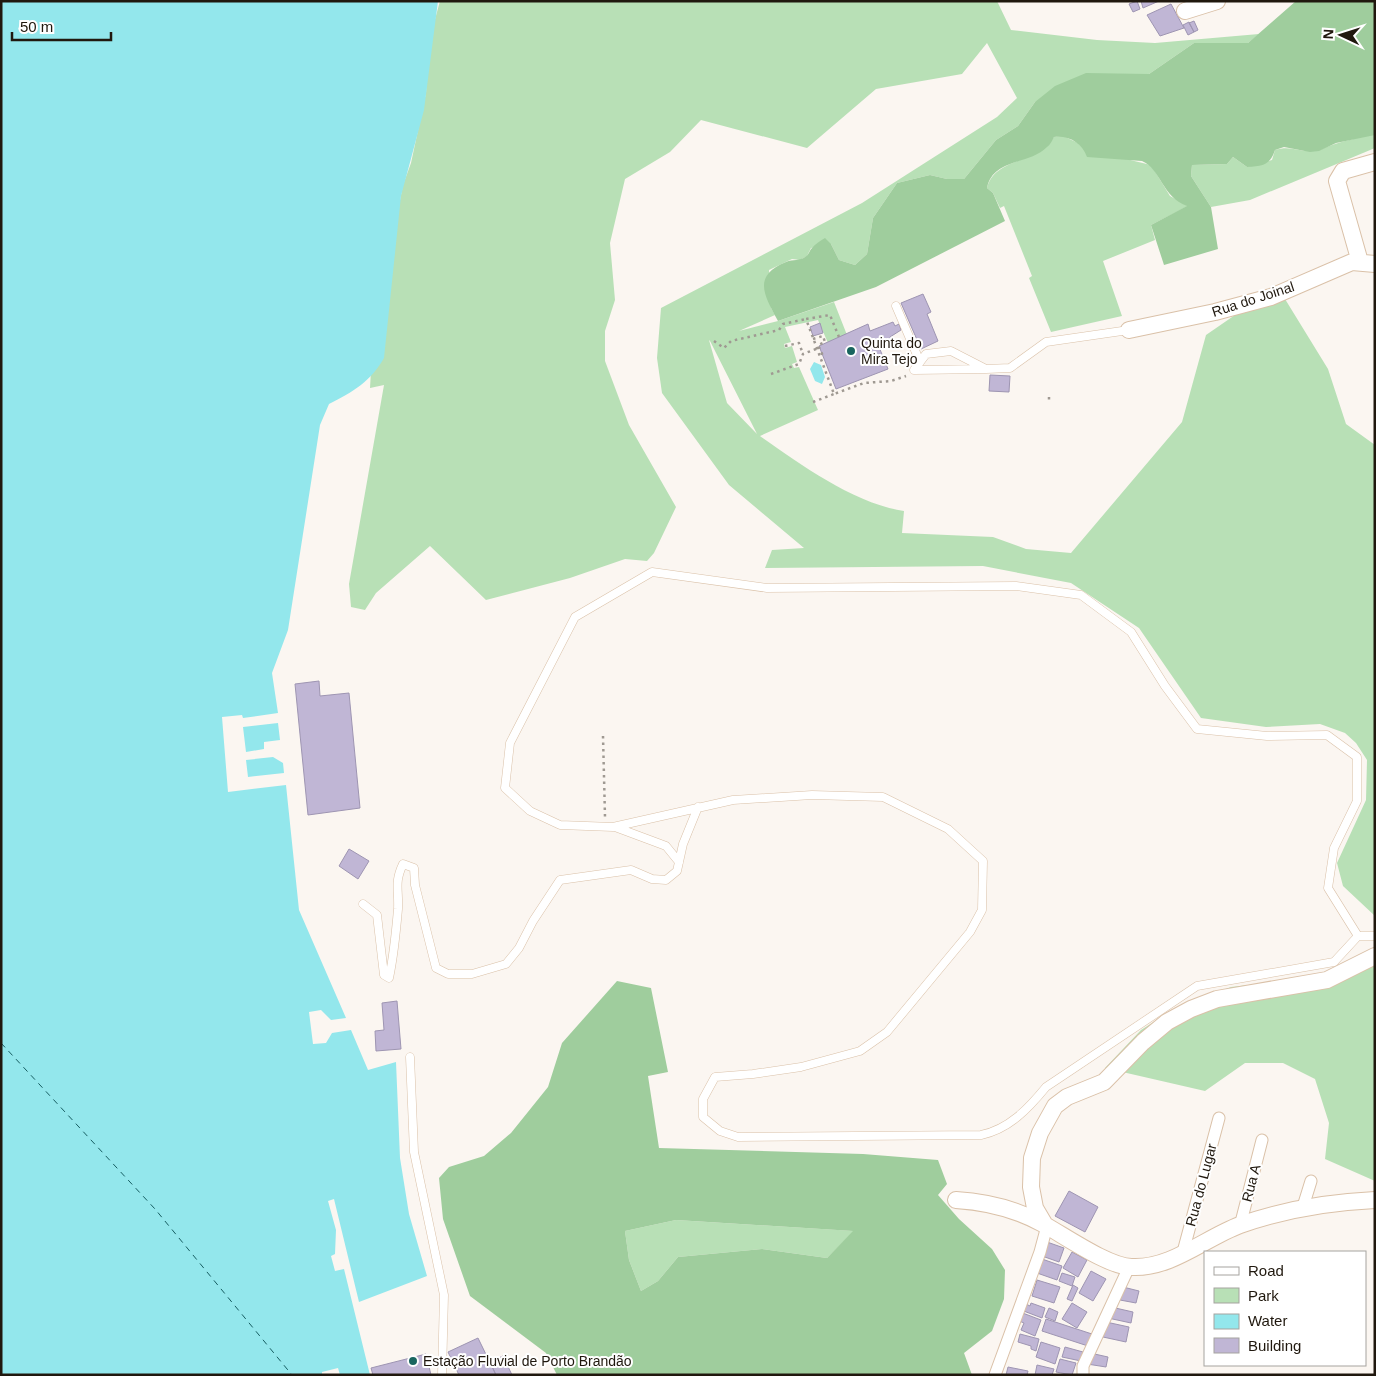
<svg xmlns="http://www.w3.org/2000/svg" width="1376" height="1376" viewBox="0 0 1376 1376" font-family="Arial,sans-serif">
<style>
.green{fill:#b8e0b6;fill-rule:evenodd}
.forest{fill:#9fcd9d;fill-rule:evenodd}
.water{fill:#93e7ec}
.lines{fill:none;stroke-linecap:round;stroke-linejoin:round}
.ferry{stroke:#175e62;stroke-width:1;stroke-dasharray:6 5;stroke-linecap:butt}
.building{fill:#c0b6d5;stroke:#9e95b2}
.service-casing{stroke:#dac1a8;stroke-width:9}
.pedestrian-casing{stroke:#dac1a8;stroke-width:13}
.minor-casing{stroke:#dac1a8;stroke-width:18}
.path{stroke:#9f9992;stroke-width:2.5;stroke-dasharray:2.5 4;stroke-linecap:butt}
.service{stroke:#fff;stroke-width:8}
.pedestrian{stroke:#fff;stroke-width:11}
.minor{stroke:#fff;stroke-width:16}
.poi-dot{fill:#19655e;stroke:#fff;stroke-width:2}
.labels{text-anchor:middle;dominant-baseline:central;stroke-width:4;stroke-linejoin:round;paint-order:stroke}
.street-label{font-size:14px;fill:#20180e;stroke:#fff}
.poi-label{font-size:14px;fill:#20180e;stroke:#fff;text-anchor:start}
</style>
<rect width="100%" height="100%" fill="#fbf6f1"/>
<path class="green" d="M440,1H997L1011,30L1097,40L1155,43L1259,34L1248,43H1194L1149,74L1035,102L1018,126L996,140L964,179H947L930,175L897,183L873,218L867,254L855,265L839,260L831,244L811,248L807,256L800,260L792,259L769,270L771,308L775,315L739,331L778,321L834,302L847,335L828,343L818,320L785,327L791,342L784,344L785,348L792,346L797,362L792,364L794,368L799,367L818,410L760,436C802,465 853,503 904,511L902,533L993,537L1026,549L1071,553L1182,422L1206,335L1277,286L1328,369L1346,424L1375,445V916L1343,886L1337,863L1366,800L1367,760L1356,743L1345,733L1320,724L1266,727L1201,718L1139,628L1071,583L983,566L765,568L772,550L804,548L729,485L662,393L657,358L661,308L862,203L997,117L1017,98L987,43L962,74L876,89L807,148L701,120L670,152L625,179L610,243L615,300L605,331V361L629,425L676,507L654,553L647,561L625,559L570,578L486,600L430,546L376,593L365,610L351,607L349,584L384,385L370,388L373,336L403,185L411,163L426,93L428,45ZM709,340L710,341L757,434L727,403Z
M1369,134L1375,135V148L1250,200L1211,207L1191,176L1192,165L1227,164L1233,157L1247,167L1272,160L1275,150C1290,145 1299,152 1313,151C1321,151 1327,146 1335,144C1346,140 1357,139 1369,134Z
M1063,136L1078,143L1084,149L1151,165L1170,196L1188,206L1151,225L1155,240L1103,261L1122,316L1051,332L1029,278L1032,276L1004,206L1000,208L993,193L987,188C994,158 1036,164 1054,137Z
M1375,951V1181L1325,1159L1329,1123L1315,1079L1283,1063H1245L1205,1091L1105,1068L1141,1030L1179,1006L1231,987L1316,977Z
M676,1220L854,1231L827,1258L762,1249L678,1257L658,1281L641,1291L629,1260L625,1231Z"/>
<path class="forest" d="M1296,1H1375V135L1336,143L1319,151L1310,152L1284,147L1275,150C1270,165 1263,166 1247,167L1233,157L1227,164L1192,165L1191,176L1211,207L1218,249L1164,265L1151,225L1187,206C1162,197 1161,169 1142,161L1087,157C1082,143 1069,135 1054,137C1052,141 1050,145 1047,147C1030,165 993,158 987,188L993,193L1005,221L876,287L778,321C764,295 752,276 786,262C793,259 800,261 805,257C809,255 809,251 812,248C815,244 820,241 825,238L831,244L839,260L855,265L867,254L873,218L897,183L930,175L947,179H964L996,140L1018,126L1035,102L1055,86L1086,73L1149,74L1194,43H1248Z
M617,981L651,988L668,1072L648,1076L659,1148L863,1154L938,1160L947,1184L938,1195L959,1219L992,1249L1005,1270L1004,1299L992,1331L964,1353L972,1375H557L546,1353L470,1296L443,1219L439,1178L449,1167L484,1156L511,1133L548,1087L562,1043ZM676,1220L853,1231L827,1258L762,1249L678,1257L658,1281L641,1291L629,1260L625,1231Z"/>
<path class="water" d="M1,1H438L424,110L401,196L384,358C371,381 353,392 329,404L320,425L288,630L272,673L278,713L243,718L242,715L222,717L228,792L286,785L299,910L346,1018L331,1020L321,1010L309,1012L313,1044L326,1043L332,1033L351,1030L368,1070L396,1062L400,1158L409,1214L427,1276L359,1302L334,1199L328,1201L336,1230L335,1254L331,1256L335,1271L344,1269L370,1375H340L338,1368L322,1372V1375H1Z
M814,362L821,365L825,377L822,384L815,381L810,369Z
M278,723L280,740L264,742V749L246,752L243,727Z
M273,757L283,763L284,773L248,777L246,760Z"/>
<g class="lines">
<path class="ferry" d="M1,1043L155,1209L292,1375"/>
</g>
<path class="building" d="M1137,1L1140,9L1133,12L1129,4Z
M1141,1H1159L1143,8Z
M1171,4L1184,28L1160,36L1147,15Z
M1194,21L1198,30L1194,32L1189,23Z
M1189,22L1194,32L1188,35L1183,25Z
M923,294L931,312L927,314L938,341L921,349L901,303Z
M893,322L895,326L899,324L901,330L890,337L892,342L879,347L888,369L836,389L819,346L868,324L870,331Z
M820,323L823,333L813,336L810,327Z
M990,375L1010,376L1009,392L989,391Z
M319,681L320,696L349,693L360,808L308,815L295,684Z
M349,849L369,861L358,879L339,866Z
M397,1001L401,1049L376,1051L375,1031L384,1030L382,1003Z
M1069,1191L1098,1207L1085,1232L1055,1216Z
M1047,1242L1064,1248L1059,1262L1042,1256Z
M1072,1252L1087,1260L1078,1277L1063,1268Z
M1042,1259L1062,1266L1057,1280L1037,1273Z
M1091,1271L1106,1279L1093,1301L1079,1293Z
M1062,1273L1075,1277L1072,1286L1059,1281Z
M1037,1280L1060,1287L1054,1303L1032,1296Z
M1073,1285L1078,1288L1072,1301L1067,1299Z
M1123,1287L1139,1291L1136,1303L1120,1300Z
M1024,1303L1030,1306L1031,1303L1045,1308L1042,1318L1021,1310Z
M1072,1303L1087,1312L1077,1328L1062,1319Z
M1111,1307L1133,1312L1131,1323L1108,1318Z
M1049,1308L1058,1312L1055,1321L1045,1317Z
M1020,1312L1041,1320L1035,1336L1021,1330L1024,1323L1017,1320Z
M1046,1319L1092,1334L1088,1346L1042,1331Z
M1106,1322L1129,1327L1126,1342L1103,1337Z
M1020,1334L1039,1339L1036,1351L1031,1349V1346L1018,1342Z
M478,1338L496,1375H459L448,1352Z
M1041,1342L1060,1348L1055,1364L1036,1357Z
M1065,1347L1083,1352L1081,1361L1062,1357Z
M1090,1353L1108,1357L1106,1367L1087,1364Z
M426,1354L431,1375H373L371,1368Z
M503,1356L512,1375H496L490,1362Z
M1060,1359L1076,1363L1072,1375L1056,1372Z
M1037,1365L1054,1369L1052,1375H1035Z
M1008,1367L1028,1371L1027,1375H1006Z"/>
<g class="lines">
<defs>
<path id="service" d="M896,306L920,362
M986,369L914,370L926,354L951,351L986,369L1010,368L1046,342L1129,330
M615,827L666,846L679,862
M363,904L377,915L384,975L389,978C394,955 396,932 398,909C399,889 394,883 403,864L414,868L415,885L436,968L448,974H472L506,964L519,948L533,921L560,880L631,870L652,879L666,880L677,871L683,844L698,807
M1358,936L1328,888L1334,848L1357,801V757L1327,735L1267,736L1197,729L1165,686L1131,632L1081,595L1016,586L767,588L652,572L575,617L510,743L505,788L530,811L560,825L613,827L733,800L812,795L883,797L948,829L983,861L982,910L970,932L887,1032L860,1051L801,1067L753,1074L715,1077L703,1099V1117L720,1131L738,1137L981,1135C1009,1129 1028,1109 1046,1087L1197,986L1334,962L1358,936H1375
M410,1057L414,1152L444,1295L442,1375"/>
<path id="pedestrian" d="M1302,1210L1311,1181
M1240,1226L1262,1140
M1183,1252L1219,1118
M995,1375L1040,1252L1047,1226
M1083,1375V1366L1129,1267"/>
<path id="minor" d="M1185,11L1217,1
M1360,262L1337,181L1343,171L1375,162
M1129,330L1215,312L1271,297L1352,262L1375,264
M956,1200C988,1202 1016,1209 1043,1224C1065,1236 1109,1267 1132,1267C1171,1269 1205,1238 1240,1225C1283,1210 1330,1202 1375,1200
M1045,1225L1035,1208L1031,1187L1032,1158L1040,1133L1055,1106L1067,1097L1104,1082L1143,1042L1167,1022L1191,1009L1217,999L1327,980L1375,956"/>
</defs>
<use href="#service" class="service-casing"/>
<use href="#pedestrian" class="pedestrian-casing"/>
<use href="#minor" class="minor-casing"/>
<path class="path" d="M839,337L830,315L806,319L834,394L864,383L891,381L906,376
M813,339L823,336L825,342L818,345L823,356
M714,341L724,348L731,341L779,330L783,324L806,319
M785,346L799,343L803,354
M771,374L799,364L803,354L816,349
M1049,397V402
M813,402L834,394
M603,736L605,817"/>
<use href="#service" class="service"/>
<use href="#pedestrian" class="pedestrian"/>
<use href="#minor" class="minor"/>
</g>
<g class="poi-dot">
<circle cx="851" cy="351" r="5"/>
<circle cx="413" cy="1361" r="5"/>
</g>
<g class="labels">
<g class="street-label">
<text transform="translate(1253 299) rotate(-18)">Rua do Joinal</text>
<text transform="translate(1251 1183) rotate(-75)">Rua A</text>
<text transform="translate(1201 1185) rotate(-75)">Rua do Lugar</text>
</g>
<g class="poi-label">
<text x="861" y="343">Quinta do<tspan x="861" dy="16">Mira Tejo</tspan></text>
<text x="423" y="1361">Estação Fluvial de Porto Brandão</text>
</g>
</g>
<rect width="1376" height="1376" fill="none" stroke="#20180e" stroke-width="5"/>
<rect x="1204" y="1251" width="162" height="115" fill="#ffffff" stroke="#a6a39f"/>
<rect x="1214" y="1267" width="25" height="8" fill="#ffffff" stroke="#a6a39f"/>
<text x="1248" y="1276" font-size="15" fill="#20180e">Road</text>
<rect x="1214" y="1288" width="25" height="15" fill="#b8e0b6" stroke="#a6a39f"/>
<text x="1248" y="1301" font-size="15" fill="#20180e">Park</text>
<rect x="1214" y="1314" width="25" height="15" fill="#93e7ec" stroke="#a6a39f"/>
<text x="1248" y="1326" font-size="15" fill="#20180e">Water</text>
<rect x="1214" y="1338" width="25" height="15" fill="#c0b6d5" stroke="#a6a39f"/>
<text x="1248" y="1351" font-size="15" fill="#20180e">Building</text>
<g transform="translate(1341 35) rotate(274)" stroke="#ffffff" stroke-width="4" paint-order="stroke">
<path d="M0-4L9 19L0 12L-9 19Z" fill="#20180e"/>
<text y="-8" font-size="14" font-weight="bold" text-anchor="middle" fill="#20180e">N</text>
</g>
<path d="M12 32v8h99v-8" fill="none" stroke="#20180e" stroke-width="2.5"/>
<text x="20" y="32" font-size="15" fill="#20180e" stroke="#ffffff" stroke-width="4" paint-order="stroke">50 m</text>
</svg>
